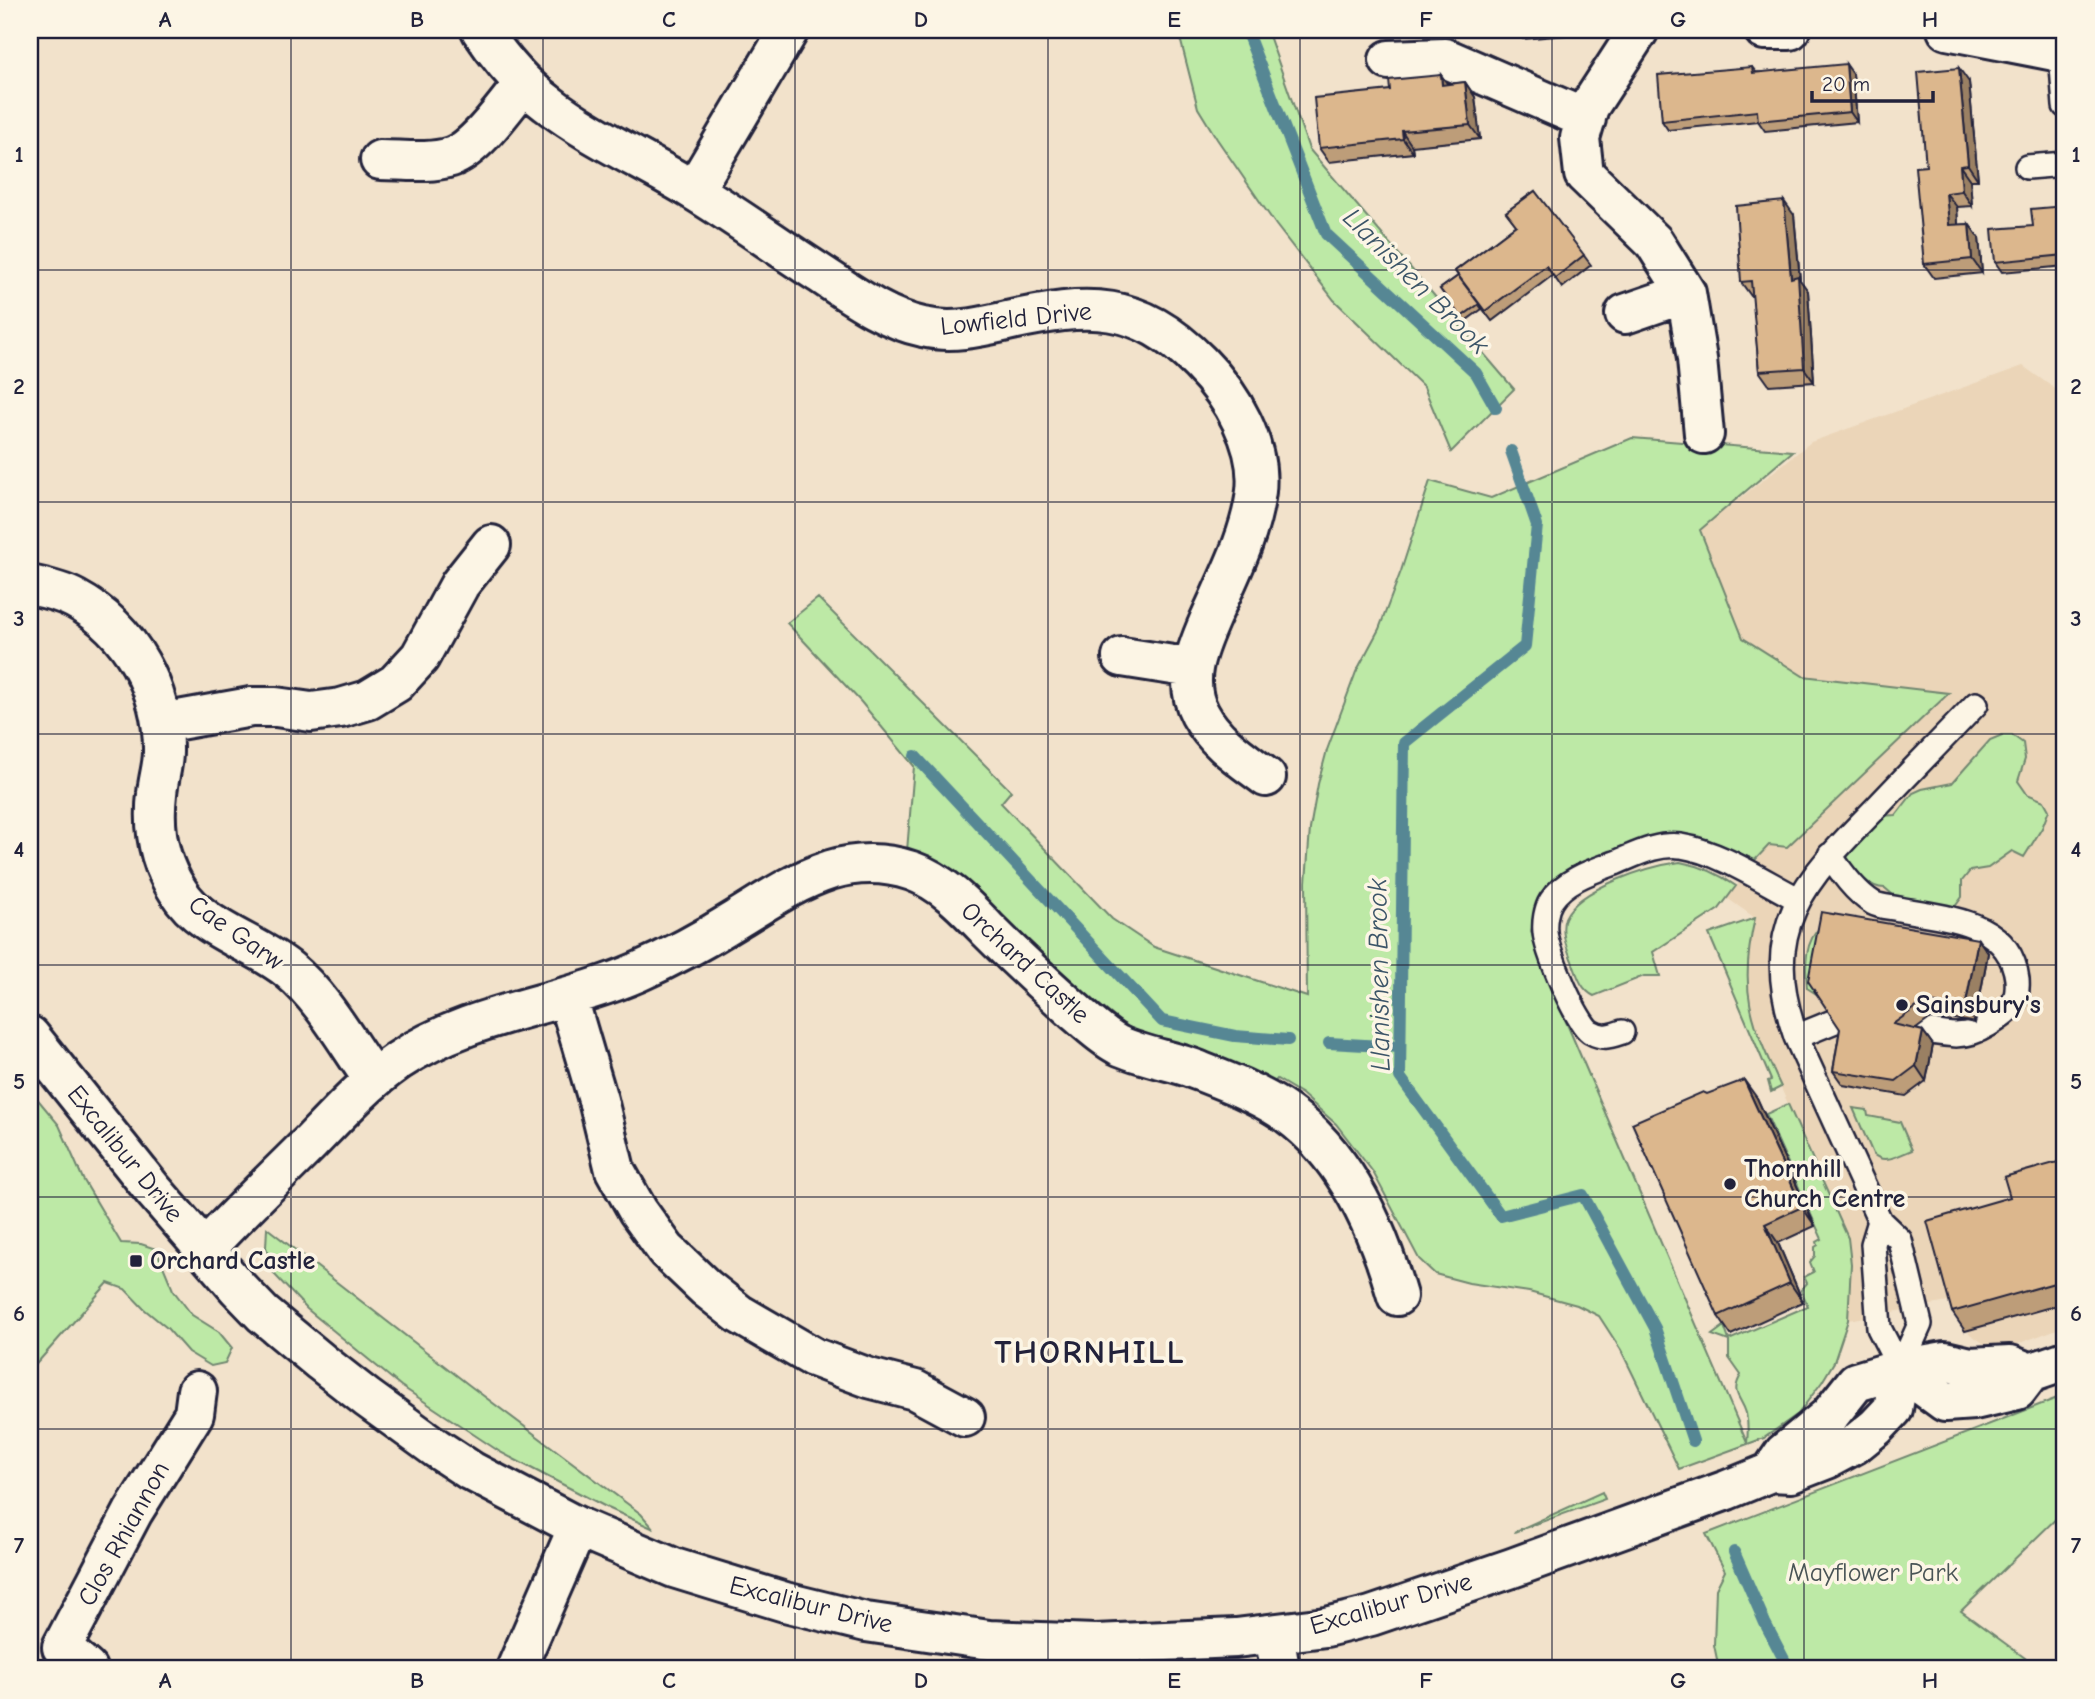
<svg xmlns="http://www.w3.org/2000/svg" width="2095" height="1699" viewBox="0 0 2095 1699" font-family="'Comic Neue',sans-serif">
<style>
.built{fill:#ebd5b8}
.green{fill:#bde9a6;stroke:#708670;stroke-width:2}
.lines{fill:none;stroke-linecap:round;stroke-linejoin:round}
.stream{stroke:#568794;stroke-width:12}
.service-casing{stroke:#22223b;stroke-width:28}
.minor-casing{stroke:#22223b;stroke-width:44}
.tertiary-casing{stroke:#22223b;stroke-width:44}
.service{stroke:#fcf5e5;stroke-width:23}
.minor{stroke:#fcf5e5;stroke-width:38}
.tertiary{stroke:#fcf5e5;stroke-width:38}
.wall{fill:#bd9d79;stroke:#22223b;stroke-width:2}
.shaded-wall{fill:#9a8063;stroke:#22223b;stroke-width:2}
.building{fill:#dcb78d;stroke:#22223b;stroke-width:2}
.grid{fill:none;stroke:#22223b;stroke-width:2;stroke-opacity:0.55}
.poi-dot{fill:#22223b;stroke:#fcf5e5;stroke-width:2.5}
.labels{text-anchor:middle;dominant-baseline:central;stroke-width:7;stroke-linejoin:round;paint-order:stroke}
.street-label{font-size:26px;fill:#22223b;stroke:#fcf5e5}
.poi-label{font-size:26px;font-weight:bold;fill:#22223b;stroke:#fcf5e5;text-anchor:start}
.park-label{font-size:26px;fill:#495456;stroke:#fcf5e5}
.water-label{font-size:28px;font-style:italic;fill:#3c5568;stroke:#fcf5e5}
.district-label{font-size:33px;font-weight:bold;letter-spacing:2px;fill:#22223b;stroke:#fcf5e5}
.neatline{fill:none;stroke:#22223b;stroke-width:2.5}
.grid-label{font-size:23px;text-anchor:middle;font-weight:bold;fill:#22223b}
</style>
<rect width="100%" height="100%" fill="#f2e2cb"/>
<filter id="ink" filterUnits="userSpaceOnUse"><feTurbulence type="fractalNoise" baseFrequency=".0143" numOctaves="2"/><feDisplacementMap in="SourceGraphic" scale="14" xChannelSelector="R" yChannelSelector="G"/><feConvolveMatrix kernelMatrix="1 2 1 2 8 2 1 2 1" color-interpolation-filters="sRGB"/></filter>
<g filter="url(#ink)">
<path class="built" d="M2023,366L2065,396V1326L2009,1347L1986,1345L1970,1334L1948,1302L1848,1320L1851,1264L1848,1238L1764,1050L1752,1016L1747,993L1746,964L1755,918L1727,898L1769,845L1787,847L1948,693L1803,676L1743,638L1700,530L1811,442Z"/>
<path class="green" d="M1178,30H1267L1309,149L1514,389L1451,452L1424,387L1334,300L1276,225L1217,139L1198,108Z
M1632,438L1793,451L1700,530L1743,638L1803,676L1949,693L1787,847L1769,845L1755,860L1707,839L1681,837L1536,909L1531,932L1561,1010L1747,1443C1748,1434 1748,1423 1746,1413C1741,1396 1730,1394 1741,1375L1729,1358V1341L1712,1335L1724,1326L1729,1340L1808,1306L1801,1290L1807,1283L1804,1277L1814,1272L1810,1262L1815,1256V1247L1818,1245L1817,1242L1822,1239L1766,1114L1788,1104L1848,1238L1851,1264L1848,1320L1834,1362L1822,1382L1798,1414L1764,1438L1679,1469L1621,1350L1599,1316L1577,1305L1529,1292L1469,1283L1435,1274L1419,1259L1373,1172L1336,1124L1302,1094L1277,1079L1272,1085L1149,1039L1122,1023L907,851L914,766L861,702L787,623L818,598L1011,791L1001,803L1112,919L1154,947L1307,997L1306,882L1310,829L1318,784L1327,750L1356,672L1379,629L1401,571L1430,481L1491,498Z
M2002,735H2012L2023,743L2025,759L2018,781L2027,794L2044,801L2049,810L2042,828L2024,857L2012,851L1988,868L1970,871L1962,881V897L1954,908H1908L1885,888C1864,888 1852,864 1840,850L1880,816L1896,815L1913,793L1922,789L1952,783L1990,740Z
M1680,862C1702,866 1718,873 1736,886L1719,909L1653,952L1660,976H1644L1594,996C1580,989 1577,974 1572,961C1567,948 1560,932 1565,918C1578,888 1650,866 1680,862Z
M1755,918C1738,990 1751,1022 1781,1087L1771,1092L1768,1081L1771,1080L1709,934Z
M1822,926L1818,995L1807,988C1805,967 1804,940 1822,926Z
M30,1090L59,1125L83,1179L121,1243L141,1244L156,1249L173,1290L192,1315L219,1332L232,1348L225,1363L211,1366L188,1352L167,1328L144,1309L125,1289L108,1283L30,1371Z
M1853,1108L1867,1110L1868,1116L1900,1122L1912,1150C1898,1155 1885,1165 1873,1154Z
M267,1228L469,1385L641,1514L654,1529L608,1508L500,1452L401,1386L307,1309L274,1274L266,1247Z
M2065,1395V1510L1961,1611L2040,1669H1719L1714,1645L1716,1589L1725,1571L1706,1534Z
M1602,1492L1605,1499L1514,1532Z"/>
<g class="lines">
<path class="stream" d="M1246,30L1326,234L1476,373L1496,408
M1511,451L1537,525L1525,646L1404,743L1400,1077L1501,1216L1583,1195L1655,1328L1693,1441
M915,756L1162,1021L1235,1036L1288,1040
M1329,1043L1400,1047
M1734,1552L1765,1623L1789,1669"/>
<defs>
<path id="service" d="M2061,53L2065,106
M2027,167L2065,164
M1830,855C1841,872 1855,892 1873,903C1880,907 1891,907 1899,909C1945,918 2010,920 2017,979C2019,1005 2009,1013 1988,1025C1962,1041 1945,1034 1916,1029
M1622,1032C1610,1036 1603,1039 1591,1032C1577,1025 1546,949 1545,932C1544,922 1546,909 1551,901C1564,880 1593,871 1615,863C1637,854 1657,843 1681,846C1720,852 1763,881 1798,899
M1796,1037L1835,1021
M1880,1221L1873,1244L1879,1328L1900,1369
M1900,1369L1920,1324L1900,1240L1880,1221L1796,1037C1758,928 1803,882 1876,808C1909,773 1943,739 1976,704"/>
<path id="minor" d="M481,30C499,57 520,83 547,103C592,138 644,160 693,190C736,216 777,246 819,273C851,294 885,319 923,327C952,334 980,327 1007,321C1088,303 1138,300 1200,363C1232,395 1261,445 1256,491C1251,536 1227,580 1209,621C1196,651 1183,682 1200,714C1215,742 1242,759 1266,777
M1639,30L1589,107L1580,138L1584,174L1654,242L1686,293L1697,359L1704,434
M1764,30H1790
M1947,30L2065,53
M1389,60L1445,58L1586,119
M380,160C403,160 428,164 451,157C476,149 507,104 524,83
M694,190L789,30
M1625,314L1686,293
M30,585C45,588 62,592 75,599C131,629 164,690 163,752C163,766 158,780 157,794C153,828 159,862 178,891C202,930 255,942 289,970C324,999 347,1043 373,1079
M1122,657L1192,668
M162,723L251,707H276L311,712L341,708L368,700L396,683L420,657L460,584L491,545
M568,998L598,1100L615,1170L638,1211L666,1250L706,1288L739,1314L813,1357L869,1378L915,1390L965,1417
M204,1250C238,1213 275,1178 310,1143C338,1114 365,1084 398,1061C470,1012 560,1006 638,972C672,957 705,939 737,919C768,900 796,881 830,870C857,862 885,862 912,871C943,882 966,907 988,930C1015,957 1043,983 1071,1008C1086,1021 1101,1036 1118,1045C1143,1057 1172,1060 1197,1070C1225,1081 1254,1092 1279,1108C1343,1149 1377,1226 1397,1296
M1274,1634L1280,1669
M87,1669L62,1647L133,1512L194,1414L197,1391
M516,1669L578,1527"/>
<path id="tertiary" d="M30,1036L153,1190L238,1288L263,1314L321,1362L367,1398L436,1448L471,1471L578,1527L674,1568L785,1602L866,1622L989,1640L1095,1644L1236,1638L1326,1627L1371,1616L1512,1568L1727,1490L1771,1472L1791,1473L1827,1459L1855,1444L1876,1427L1893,1409L1900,1369
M1900,1369L1945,1402L1974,1400L2017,1390L2030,1373L2065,1361
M1771,1472L1784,1453L1829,1416L1856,1382L1900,1369L1945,1361L1970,1367L2010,1365L2030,1373"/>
</defs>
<use href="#service" class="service-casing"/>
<use href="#minor" class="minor-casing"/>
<use href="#tertiary" class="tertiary-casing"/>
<use href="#service" class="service"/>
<use href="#minor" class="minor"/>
<use href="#tertiary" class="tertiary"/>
</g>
<path class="wall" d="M1517,30H1564L1565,35L1523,39Z
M1752,67L1756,72L1853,74L1857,122L1765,131L1758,121L1668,130L1662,121Z
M1441,75L1447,84L1465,82L1475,97L1480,139L1412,146L1413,153L1329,162L1319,148L1390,90Z
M1969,82L1978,180H1970L1972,206L1957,207L1958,225L1969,224L1979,238L1982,273L1934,278L1924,264L1926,166Z
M1535,191L1591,265L1562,288L1553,275L1492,321L1463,283L1482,309L1464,322L1440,289L1458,276L1455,271L1516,225L1506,212Z
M2065,206V266L2002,272L1995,262L2033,226Z
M1794,215L1800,280L1808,291L1814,382L1769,385L1759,371L1753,296H1751L1741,282Z
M1988,953L1975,1023L1935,1015L1916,1029L1923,1031L1933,1045L1926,1081L1906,1096L1843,1085L1833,1071L1840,1029Z
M1707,1094L1757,1098L1815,1226L1778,1243L1803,1302L1731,1335L1718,1316Z
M2065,1161V1303L1965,1331L1952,1312L2010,1197Z"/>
<path class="shaded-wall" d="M1846,64L1853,74L1857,122L1850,112Z
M1959,68L1969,82L1978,180L1968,165Z
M1441,75L1451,89L1442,85Z
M1465,82L1475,97L1480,139L1470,125Z
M1402,131L1412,146L1413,153L1403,139Z
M1960,166L1970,180L1972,206L1962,191Z
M1946,193L1957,207L1959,240L1949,225Z
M1784,201L1794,215L1800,280L1808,291L1814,382L1804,368L1791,278Z
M1969,224L1979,238L1982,273L1972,259Z
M1978,939L1988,953L1975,1023L1965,1008Z
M1923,1031L1933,1045L1926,1081L1916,1066Z
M1744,1080L1757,1098L1815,1226L1802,1207Z
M1765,1224L1778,1243L1803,1302L1790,1283Z"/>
<path class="building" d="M1846,64L1850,112L1758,121L1757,111L1662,121L1658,75L1752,67L1753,73Z
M1959,68L1968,165L1960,166L1962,191L1946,193L1949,225L1969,224L1972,259L1924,264L1915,167L1926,166L1918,72Z
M1441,75L1442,85L1465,82L1470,125L1402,131L1403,139L1319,148L1314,98L1390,90L1389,80Z
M1535,191L1584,255L1555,278L1546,266L1485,311L1455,271L1516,225L1506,212Z
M1784,201L1791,278L1798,276L1804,368L1759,371L1751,281L1741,282L1736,206Z
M2065,206V255L1995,262L1992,229L2033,226L2031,209Z
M1458,276L1479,304L1461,317L1440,289Z
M1821,912L1978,939L1965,1008L1925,1001L1893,1024L1923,1031L1916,1066L1896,1081L1833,1071L1840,1029L1808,981Z
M1744,1080L1802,1207L1765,1224L1790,1283L1718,1316L1632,1123L1703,1092L1707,1094Z
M2065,1160V1280L1952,1312L1927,1221L2010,1197L2004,1177Z"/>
</g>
<path class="grid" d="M291,30V1669M543,30V1669M795,30V1669M1048,30V1669M1300,30V1669M1552,30V1669M1804,30V1669M30,270H2065M30,502H2065M30,734H2065M30,965H2065M30,1197H2065M30,1429H2065"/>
<g class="poi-dot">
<circle cx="1902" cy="1005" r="7"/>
<circle cx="1730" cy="1184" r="7"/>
<rect x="129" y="1254" width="14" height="14" rx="3.5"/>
</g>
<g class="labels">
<g class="street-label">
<text transform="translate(1016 319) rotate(-6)">Lowfield Drive</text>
<text transform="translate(236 933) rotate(35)">Cae Garw</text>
<text transform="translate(1025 963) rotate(43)">Orchard Castle</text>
<text transform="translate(125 1154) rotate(51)">Excalibur Drive</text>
<text transform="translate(124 1534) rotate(-61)">Clos Rhiannon</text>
<text transform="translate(1391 1604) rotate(-16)">Excalibur Drive</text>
<text transform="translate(811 1605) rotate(14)">Excalibur Drive</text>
</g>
<g class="poi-label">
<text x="1916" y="1005">Sainsbury's</text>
<text x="1744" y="1169">Thornhill<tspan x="1744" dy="30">Church Centre</tspan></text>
<text x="150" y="1261">Orchard Castle</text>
</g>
<g class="park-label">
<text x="1873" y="1573">Mayflower Park</text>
</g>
<g class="water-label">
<text transform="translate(1416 281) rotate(45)">Llanishen Brook</text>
<text transform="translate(1379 975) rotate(-91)">Llanishen Brook</text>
</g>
<g class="district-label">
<text x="1090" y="1352">THORNHILL</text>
</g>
</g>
<rect width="2095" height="1699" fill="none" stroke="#fcf5e5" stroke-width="77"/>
<path d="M1812 91v10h121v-10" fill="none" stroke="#22223b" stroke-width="3.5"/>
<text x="1822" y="91" font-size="21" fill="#22223b" stroke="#fcf5e5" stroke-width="5" paint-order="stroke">20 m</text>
<rect x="38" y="38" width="2018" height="1622" class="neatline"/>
<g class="grid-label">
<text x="165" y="27">A</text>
<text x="417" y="27">B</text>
<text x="669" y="27">C</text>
<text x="921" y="27">D</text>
<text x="1174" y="27">E</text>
<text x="1426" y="27">F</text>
<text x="1678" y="27">G</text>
<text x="1930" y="27">H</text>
<text x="19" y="162">1</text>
<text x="2076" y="162">1</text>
<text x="19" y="394">2</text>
<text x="2076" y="394">2</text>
<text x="19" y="626">3</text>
<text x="2076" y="626">3</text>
<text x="19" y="857">4</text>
<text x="2076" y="857">4</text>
<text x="19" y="1089">5</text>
<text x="2076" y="1089">5</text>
<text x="19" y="1321">6</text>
<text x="2076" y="1321">6</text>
<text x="19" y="1553">7</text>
<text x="2076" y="1553">7</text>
<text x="165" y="1688">A</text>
<text x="417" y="1688">B</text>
<text x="669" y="1688">C</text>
<text x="921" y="1688">D</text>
<text x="1174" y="1688">E</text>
<text x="1426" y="1688">F</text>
<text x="1678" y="1688">G</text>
<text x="1930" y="1688">H</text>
</g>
</svg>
